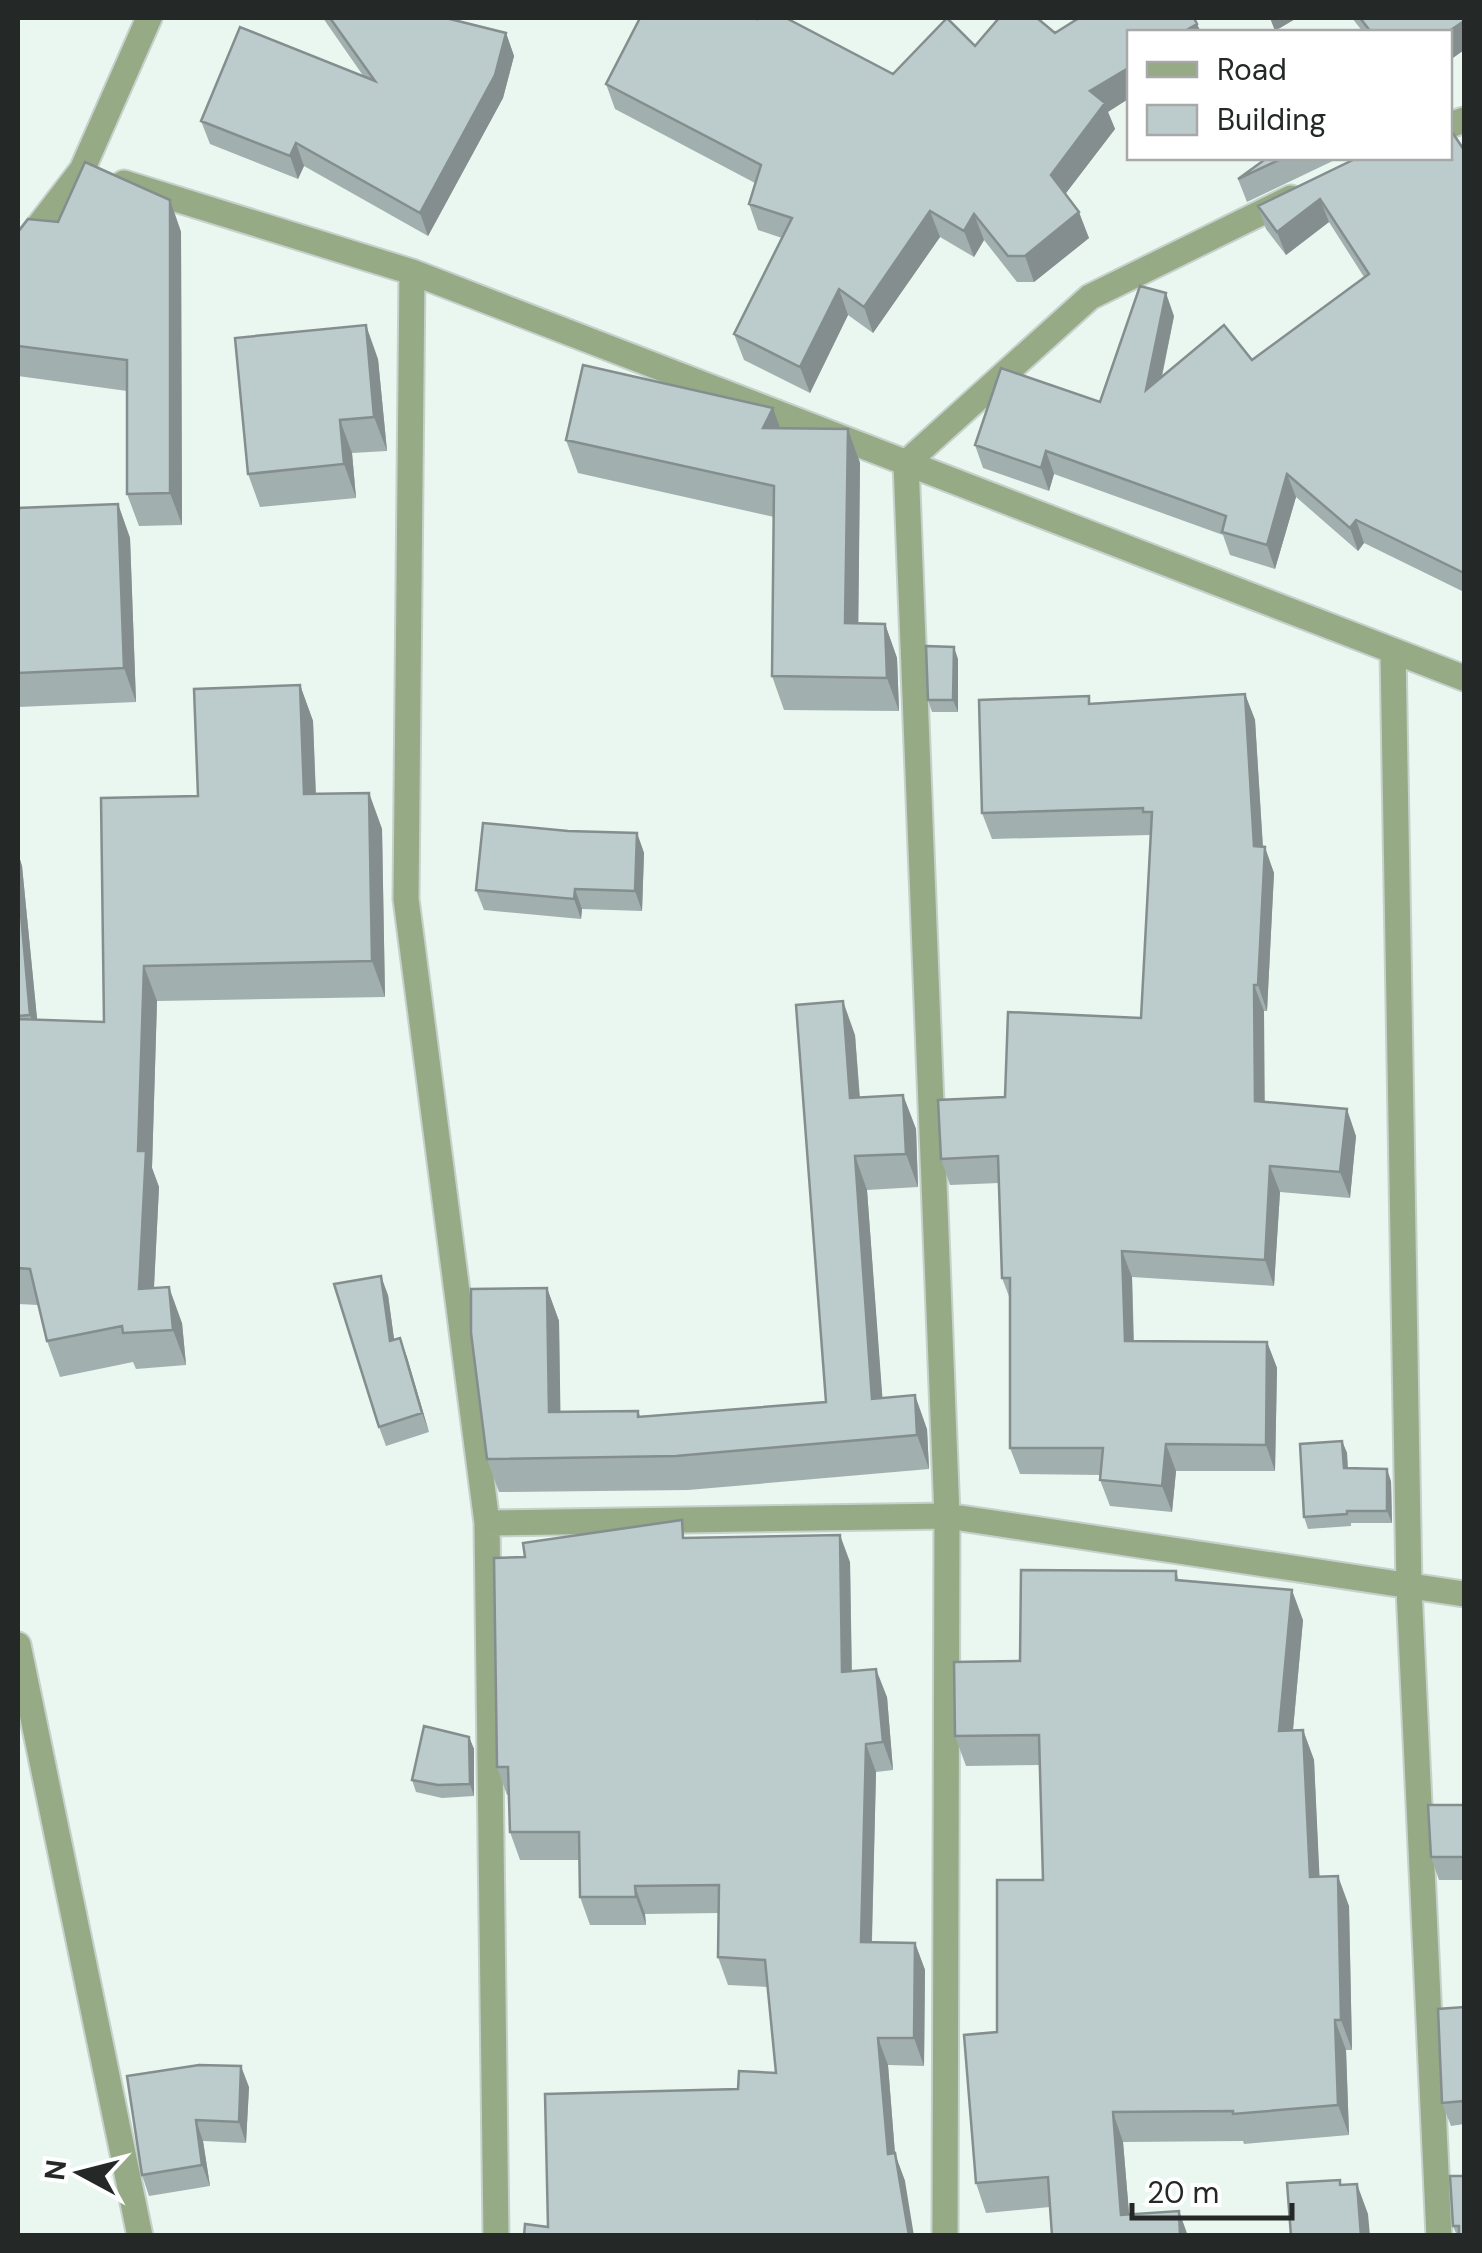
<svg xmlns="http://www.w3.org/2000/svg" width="1482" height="2253" viewBox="0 0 1482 2253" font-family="'DM Sans',sans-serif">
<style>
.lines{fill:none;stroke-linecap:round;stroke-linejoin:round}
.minor-casing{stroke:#c6d1cc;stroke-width:29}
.minor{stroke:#96aa85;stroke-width:25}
.wall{fill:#a2afaf}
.shaded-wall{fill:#848e8e}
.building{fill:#bccbcb;stroke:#848e8e;stroke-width:2.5}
</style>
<rect width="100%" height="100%" fill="#eaf6f0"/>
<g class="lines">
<defs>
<path id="minor" d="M1450,125L1464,120
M124,183L412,272L1464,678
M18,253L82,170L149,18
M412,272L406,899L487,1523L496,2236
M1393,651L1409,1588L1439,2236
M487,1523L947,1516L1464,1594
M18,1645L140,2236
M945,2236L947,1516L906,463L1090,297L1291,198"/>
</defs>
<use href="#minor" class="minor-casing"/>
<use href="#minor" class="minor"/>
</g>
<path class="wall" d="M323,18H446L506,33L514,56L503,98L428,236L304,166L298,179L210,144L201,121L364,77Z
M1352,18H1464V50L1450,60V32H1363Z
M975,46L1108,112L1115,129L1065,194L1089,238L1034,282H1017L984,240L974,257L940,237L873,333L848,315L810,393L744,360L734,334L782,238L758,230L749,204L755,183L615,109L606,84L893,74Z
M1464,150V592L1364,543L1358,551L1296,497L1275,569L1230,555L1223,535L1054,474L1049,491L983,468L975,445L1100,402L1174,316L1162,377L1252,360L1364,277L1329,222L1286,255L1266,229L1258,206Z
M1267,158H1339L1247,202L1238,179Z
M170,200L181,232L182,525L139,526L127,494V391L18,376V232L58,222Z
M378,359L387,451L352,453L356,498L260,507L248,474Z
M780,428L848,429L860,463L858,623L885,624L897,658L899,711L784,710L772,676L774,517L578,473L566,440Z
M118,504L130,538L136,702L18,707V508Z
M958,659V712H932L928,700Z
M300,685L313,721L316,794L369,793L382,829L385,997L157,1001L152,1168L159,1187L154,1288L182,1323L186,1365L136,1369L133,1362L60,1377L47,1341L38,1305L18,1304V853L22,866L37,1020L104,1022L198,796Z
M1245,694L1255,720L1263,847L1274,873L1267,1011H1264V1102L1356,1136L1350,1198L1280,1192L1274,1286L1132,1277L1134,1341L1267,1342L1277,1368L1275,1471H1176L1172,1512L1110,1506L1100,1480L1101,1475L1020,1474L1010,1448V1299L1002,1278L999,1183L950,1185L941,1159L1005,1097L1141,1018L1150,835L992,839L982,813L1091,703Z
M568,831L637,833L644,853L642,911L582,909L581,919L484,910L476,890Z
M855,1035L860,1097L903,1095L916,1129L918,1187L867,1190L882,1398L927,1429L929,1469L688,1490L499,1492L487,1459L547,1288L559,1321L560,1412L638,1411L640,1416L826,1402Z
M388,1295L394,1340L400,1338L429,1432L386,1446L379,1427Z
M1342,1441L1347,1453L1348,1468L1391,1481L1392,1523H1351V1526L1308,1529L1304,1517Z
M688,1537L850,1562L852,1672L887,1697L893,1770L876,1772L872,1942L915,1943L925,1970L924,2066L888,2065L895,2154L905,2181L548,2227L738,2089L776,2073L768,1987L728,1985L718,1957L719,1913L645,1914L646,1925H590L580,1897L579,1860H520L510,1832L509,1795H507L497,1767Z
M1176,1571L1179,1581L1303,1620L1293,1731L1303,1730L1314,1760L1319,1876L1349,1906L1352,2050H1346L1349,2135L1244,2144L1243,2141L1123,2142L1129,2214L1188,2236L1050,2207L986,2213L976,2183L997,2032L1043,1880L1040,1765L966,1766L955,1736L1020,1661Z
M469,1737L474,1749V1796L442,1798L416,1792L412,1780Z
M1464,1805V1880H1439L1431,1857Z
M1464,2007V2124L1451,2126L1442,2103Z
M127,2076L249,2087L246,2143L203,2141L210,2186L149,2196L142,2175Z
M1464,2176V2236H1457L1453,2226Z"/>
<path class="shaded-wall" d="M1270,18H1297L1275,31Z
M1464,21V50L1450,60V32H1448Z
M1197,24L1201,32H1183Z
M506,33L514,56L503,98L428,236L420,213Z
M1130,67V98L1108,112L1115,129L1060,201L1051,175L1090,91Z
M296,143L304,166L298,179L290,156Z
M1320,199L1329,222L1286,255L1277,232Z
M170,200L181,232L182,525L170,493Z
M930,211L940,237L873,333L864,307Z
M1079,212L1089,238L1034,282L1025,256Z
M974,214L984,240L974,257L964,231Z
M839,289L848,315L810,393L800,367Z
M1166,293L1174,316L1154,413L1146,390Z
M366,325L378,359L387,451L374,417Z
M773,408L785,442L763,428Z
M340,420L352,453L356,498L344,464Z
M848,429L860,463L858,657L845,623Z
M1046,451L1054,474L1049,491L1041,468Z
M1287,474L1296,497L1275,569L1267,545Z
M118,504L130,538L136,702L124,668Z
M1356,520L1364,543L1358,551L1350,528Z
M885,624L897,658L899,711L887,678Z
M954,647L958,659V712L953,700Z
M300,685L313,721L317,830L304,794Z
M1245,694L1255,720L1264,866L1265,847L1274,873L1267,1011L1258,985L1254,846Z
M369,793L382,829L385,997L372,961Z
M637,833L644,853L642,911L635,891Z
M18,853L22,866L39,1038L30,1015L18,881Z
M575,889L582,909L581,919L574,899Z
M144,966L157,1001L152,1168L159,1187L152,1325L139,1289L138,1151Z
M1254,985L1264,1011L1265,1127L1255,1101Z
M843,1001L855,1035L862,1132L850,1098Z
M903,1095L916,1129L918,1187L906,1154Z
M1347,1109L1356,1136L1350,1198L1340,1172Z
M855,1156L867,1190L885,1432L872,1399Z
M1270,1166L1280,1192L1274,1286L1265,1260Z
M1122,1251L1132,1277L1134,1368L1125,1341Z
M381,1276L388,1295L397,1360L390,1341Z
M169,1287L182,1323L186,1365L173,1330Z
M547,1288L559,1321L561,1446L549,1412Z
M400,1338L407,1357L429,1432L422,1413Z
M1267,1342L1277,1368L1275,1471L1266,1445Z
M915,1395L927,1429L929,1469L917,1435Z
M1342,1441L1347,1453L1348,1480L1344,1468Z
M1166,1444L1176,1471L1172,1512L1162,1486Z
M1387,1469L1391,1481L1392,1523L1387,1511Z
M840,1535L850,1562L852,1700L842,1672Z
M1292,1590L1303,1620L1290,1761L1279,1731Z
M876,1669L887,1697L893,1770L883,1742Z
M1303,1730L1314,1760L1321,1907L1310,1877Z
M469,1737L474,1749V1796L470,1784Z
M866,1744L876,1772L871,1970L861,1942Z
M1338,1876L1349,1906L1352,2050L1341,2020Z
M635,1886L645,1914L646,1925L636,1897Z
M915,1943L925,1970L924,2066L914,2038Z
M1335,2020L1346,2050L1349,2135L1338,2105Z
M878,2038L888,2065L895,2154L905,2181L914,2236H909L888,2154Z
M241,2066L249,2087L246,2143L239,2122Z
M1113,2112L1123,2142L1131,2236L1121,2215Z
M196,2120L203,2141L210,2186L202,2165Z
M1357,2184L1368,2214L1370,2236H1361Z
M1179,2211L1188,2236H1180Z"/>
<path class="building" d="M330,18H446L506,33L495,75L420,213L296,143L290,156L201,121L240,27L375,81Z
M640,18H753L757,19L758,18H786L893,74L947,18L975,46L999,18H1037L1055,33L1079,18H1194L1197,24L1183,32H1130V67L1090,91L1105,103L1051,175L1079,212L1025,256H1008L974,214L964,231L930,211L864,307L839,289L800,367L734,334L792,218L749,204L761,165L606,84Z
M1360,18H1464V21L1448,32H1371Z
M1450,129L1464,150V573L1356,520L1350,528L1287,474L1267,545L1222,532L1226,516L1046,451L1041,468L975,445L1001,368L1100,402L1140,286L1166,293L1146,390L1224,325L1252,360L1369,274L1320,199L1277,232L1258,206L1357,158H1450Z
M1267,158H1283L1238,179Z
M85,162L170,200V493L127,494V360L18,346V232L28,219L58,222Z
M366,325L374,417L340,420L344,464L248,474L235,338Z
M583,365L773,408L763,428L848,429L845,623L885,624L887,678L772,676L774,486L566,440Z
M118,504L124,668L18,673V508Z
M926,646L954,647L953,700H928Z
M300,685L304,794L369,793L372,961L144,966L138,1151H146L139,1289L169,1287L173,1330L123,1333L122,1326L47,1341L30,1269L18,1268V1019L104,1022L101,798L198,796L194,689Z
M1245,694L1254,846L1265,847L1258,985H1254L1255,1101L1347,1109L1340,1172L1270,1166L1265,1260L1122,1251L1125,1341L1267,1342L1266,1445L1166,1444L1162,1486L1100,1480L1103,1448H1010V1278H1002L998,1156L941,1159L938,1100L1005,1097L1008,1012L1141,1018L1152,812H1143V808L982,813L979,700L1089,696V704Z
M483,823L568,831L637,833L635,891L575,889L574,899L476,890Z
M18,881L30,1015L18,1016Z
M843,1001L850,1098L903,1095L906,1154L855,1156L872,1399L915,1395L917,1435L676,1456L487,1459L471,1333V1289L547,1288L549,1412L638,1411V1417L826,1402L796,1005Z
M381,1276L390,1341L400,1338L422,1413L379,1427L334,1284Z
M1342,1441L1344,1468L1387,1469V1511H1347V1514L1304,1517L1300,1444Z
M682,1520L683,1538L840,1535L842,1672L876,1669L883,1742L866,1744L861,1942L915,1943L914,2038H878L888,2154L895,2153L909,2236H524L525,2224L548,2227L545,2094L738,2089L739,2071L776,2073L765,1960L718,1957L719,1885L635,1886L636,1897H580L579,1832H510L508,1767H497L494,1558L525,1557L523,1543Z
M1021,1570L1176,1571V1580L1292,1590L1279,1731L1303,1730L1310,1877L1338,1876L1341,2020H1335L1338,2105L1233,2114V2111L1113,2112L1121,2215L1179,2211L1180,2236H1052L1048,2177L976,2183L964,2035L997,2032V1880H1043L1039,1735L955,1736L954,1662L1020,1661Z
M424,1726L469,1737L470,1784L438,1785L412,1780Z
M1428,1805H1464V1857H1431Z
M1464,2007V2101L1442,2103L1438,2009Z
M199,2065L241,2066L239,2122L196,2120L202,2165L142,2175L127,2076Z
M1450,2176H1464V2236H1459V2226H1453Z
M1340,2180V2185L1357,2184L1361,2236H1291L1287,2183Z"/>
<rect width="1482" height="2253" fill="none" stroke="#242927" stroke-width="40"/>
<rect x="1127" y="30" width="325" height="130" fill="#ffffff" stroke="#a7a9a9" stroke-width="2.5"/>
<rect x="1147" y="62" width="50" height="15" fill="#96aa85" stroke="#a7a9a9" stroke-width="2.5"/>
<text x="1217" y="80" font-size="30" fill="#242927">Road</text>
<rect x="1147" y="105" width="50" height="30" fill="#bccbcb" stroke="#a7a9a9" stroke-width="2.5"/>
<text x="1217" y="130" font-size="30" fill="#242927">Building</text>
<g transform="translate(80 2173) rotate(277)" stroke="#ffffff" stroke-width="8" paint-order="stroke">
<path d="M0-8L18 38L0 25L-18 38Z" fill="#242927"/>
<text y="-15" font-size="28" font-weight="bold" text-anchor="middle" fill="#242927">N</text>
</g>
<path d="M1132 2203v15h160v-15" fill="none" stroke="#242927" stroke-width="5"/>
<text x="1147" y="2203" font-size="30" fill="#242927" stroke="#ffffff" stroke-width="8" paint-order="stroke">20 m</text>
</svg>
